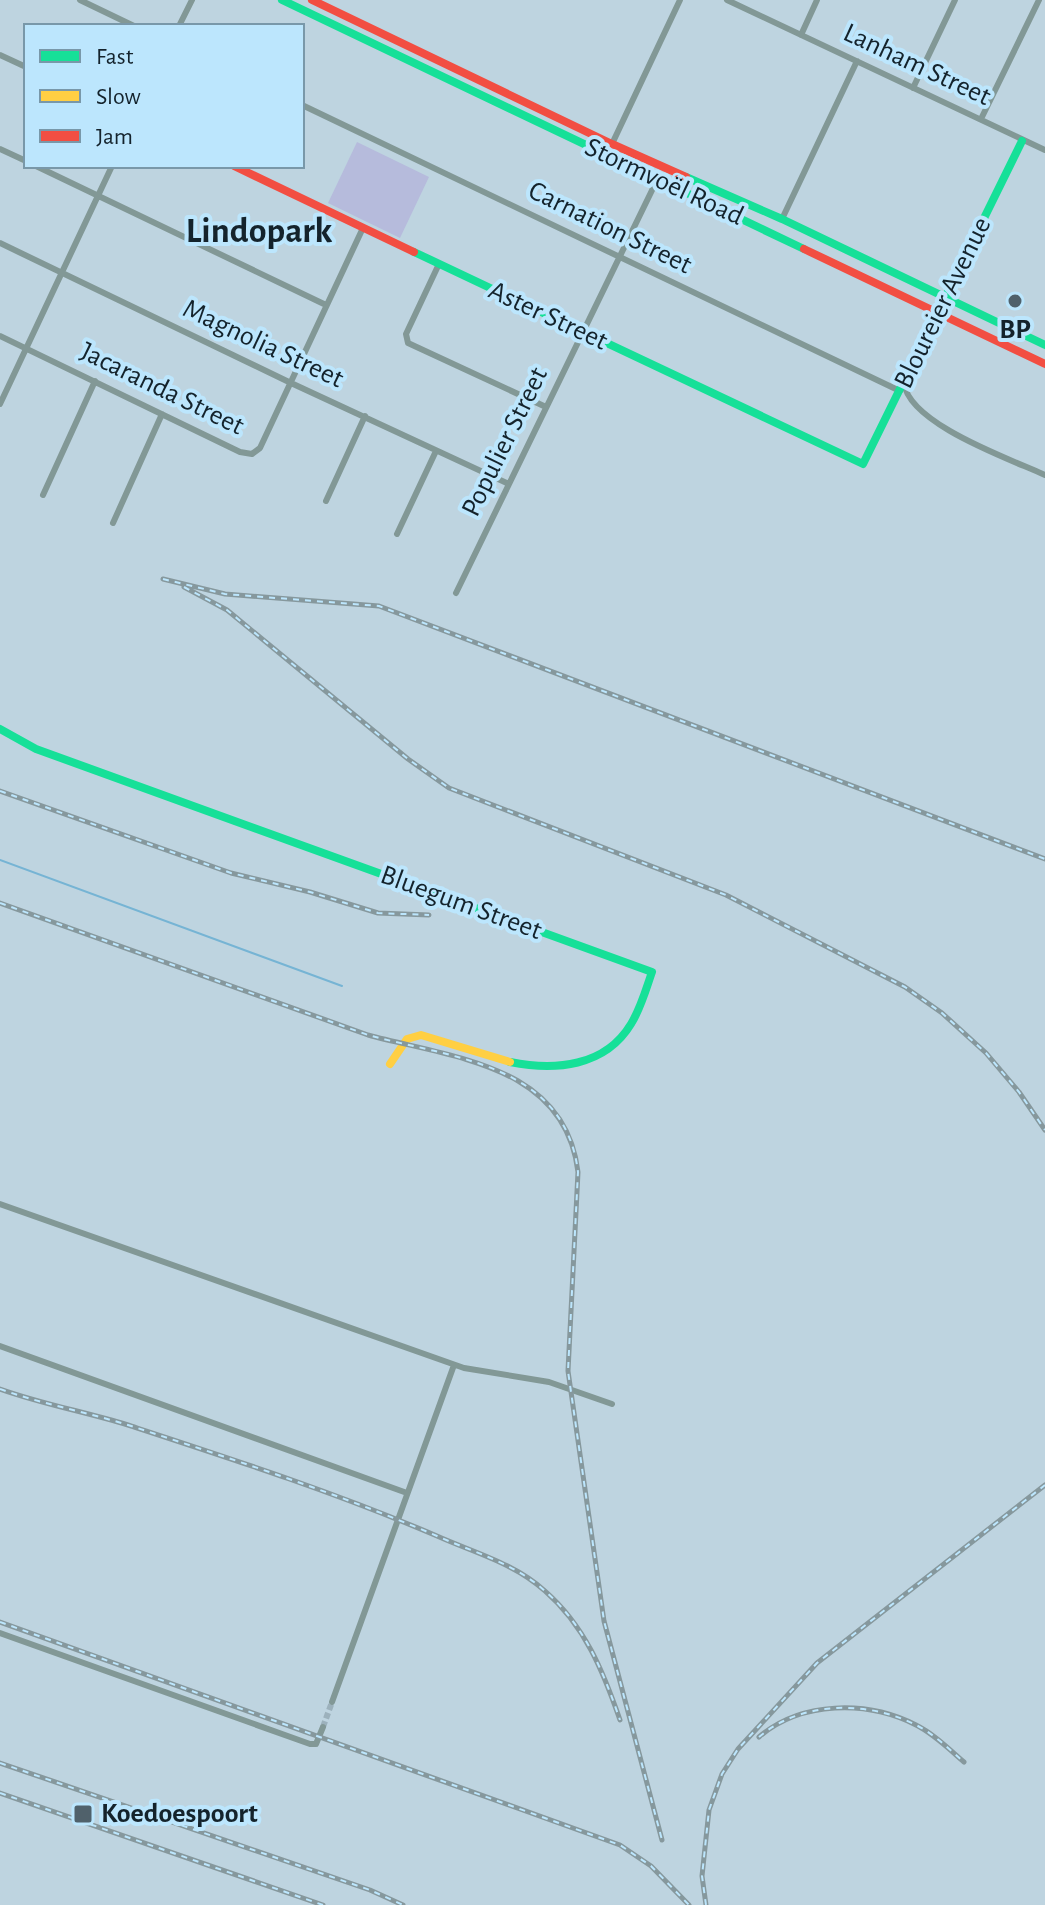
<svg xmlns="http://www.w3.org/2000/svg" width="1045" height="1905" viewBox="0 0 1045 1905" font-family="'Alegreya Sans',sans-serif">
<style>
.green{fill:#b6bbdc}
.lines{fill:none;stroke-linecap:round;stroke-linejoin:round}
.stream{stroke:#76b4d4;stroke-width:2}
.street-tunnel{stroke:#9cb1bc;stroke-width:6;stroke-dasharray:6 3;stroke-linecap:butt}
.street{stroke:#829896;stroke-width:6}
.fast{stroke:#16e098;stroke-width:8}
.slow{stroke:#ffcf43;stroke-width:8}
.jam{stroke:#f24e42;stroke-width:8}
.rail-casing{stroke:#86989d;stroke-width:5}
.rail{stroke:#bce6fd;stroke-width:2;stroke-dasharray:6;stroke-linecap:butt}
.poi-dot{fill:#50616b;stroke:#bce6fd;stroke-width:3}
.labels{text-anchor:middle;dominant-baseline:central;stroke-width:8;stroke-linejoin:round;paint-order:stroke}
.street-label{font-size:28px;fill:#14232c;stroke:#bce6fd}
.poi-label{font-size:28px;font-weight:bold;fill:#14232c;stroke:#bce6fd}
.district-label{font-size:36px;font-weight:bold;fill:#14232c;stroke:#bce6fd}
</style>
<rect width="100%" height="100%" fill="#bed4e0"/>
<path class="green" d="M357,142L429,177L400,238L328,203Z"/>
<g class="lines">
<path class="stream" d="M0,860L342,986"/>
<path class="street-tunnel" d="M323,1727L332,1702"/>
<path class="street" d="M80,0L134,26
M727,0L1045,150
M179,26L192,0
M801,35L817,0
M0,55L26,67
M913,88L955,0
M302,105L900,391
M981,119L1039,0
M612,144L680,0
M0,149L26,161
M36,166L326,305
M782,219L857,61
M0,243L291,383L509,484
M438,266L406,334L408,343L546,407
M0,336L240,452L252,454L260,448L362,230
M904,383C909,424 1010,459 1045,475
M0,404L112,166
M43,495L95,381
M326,501L365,416
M113,523L162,414
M397,534L436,451
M456,593L657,180
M0,1204L464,1368L549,1382L612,1404
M0,1346L407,1493
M0,1633L310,1744H316L323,1727
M332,1702L454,1365"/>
<path class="fast" d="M282,0L804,249
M686,177L782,219L1045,345
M414,252L863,464L1022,141
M0,729L36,749L652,972C646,989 641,1008 631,1024C605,1067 555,1071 510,1062"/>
<path class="slow" d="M390,1064L407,1039L421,1035L510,1062"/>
<path class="jam" d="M312,0L612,144L686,177
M234,166L414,252
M804,249L1045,364"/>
<defs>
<path id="rail" d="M163,579L225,594L379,606L1045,859
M184,587L227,610L408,759L449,788L726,895L905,987L942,1013L986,1053L1019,1092L1045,1130
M0,791L231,873L310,892L378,913L429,915
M0,903L368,1035C452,1058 565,1064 578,1172L568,1371L604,1621L662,1840
M0,1389C42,1404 86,1412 128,1425C232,1459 337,1493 437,1536C475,1553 514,1563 545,1591C585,1626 603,1671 620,1720
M0,1622L620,1845L651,1866L689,1905
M759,1737C801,1701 867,1700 916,1725C934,1734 949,1749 964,1762
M0,1763L370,1890L403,1905
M0,1793L323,1905
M706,1905L702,1876L709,1810L722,1774L738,1749L817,1663L1045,1485"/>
</defs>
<use href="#rail" class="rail-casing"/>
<use href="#rail" class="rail"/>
</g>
<g class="poi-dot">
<circle cx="1015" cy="301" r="8"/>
<rect x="73" y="1804" width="20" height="20" rx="4"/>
</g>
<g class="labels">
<g class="street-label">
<text transform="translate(917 65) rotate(25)">Lanham Street</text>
<text transform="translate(664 182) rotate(25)">Stormvoël Road</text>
<text transform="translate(610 228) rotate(26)">Carnation Street</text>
<text transform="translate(943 303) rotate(-64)">Bloureier Avenue</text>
<text transform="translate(548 316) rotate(25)">Aster Street</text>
<text transform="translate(263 344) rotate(25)">Magnolia Street</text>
<text transform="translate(162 389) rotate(26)">Jacaranda Street</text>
<text transform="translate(505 442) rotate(-64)">Populier Street</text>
<text transform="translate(461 903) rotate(20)">Bluegum Street</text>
</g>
<g class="poi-label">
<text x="1015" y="330">BP</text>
<text x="101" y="1814" text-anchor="start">Koedoespoort</text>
</g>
<g class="district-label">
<text x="259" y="231">Lindopark</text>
</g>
</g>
<rect x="24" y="24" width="280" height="144" fill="#bce6fd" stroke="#7998a9" stroke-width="2"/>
<rect x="40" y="50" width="40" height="12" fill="#16e098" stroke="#7998a9" stroke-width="2"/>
<text x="96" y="64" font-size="24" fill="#14232c">Fast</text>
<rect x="40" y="90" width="40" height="12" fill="#ffcf43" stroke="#7998a9" stroke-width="2"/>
<text x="96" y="104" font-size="24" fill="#14232c">Slow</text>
<rect x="40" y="130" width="40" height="12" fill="#f24e42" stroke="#7998a9" stroke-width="2"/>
<text x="96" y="144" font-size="24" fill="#14232c">Jam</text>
</svg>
